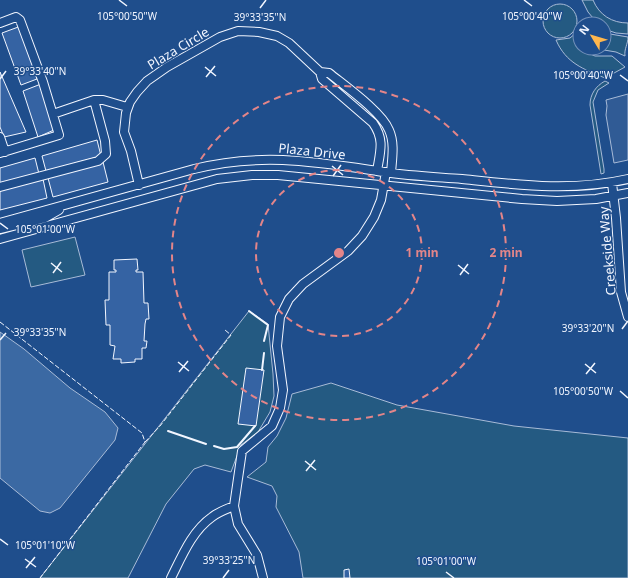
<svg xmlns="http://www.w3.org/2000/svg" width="628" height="578" viewBox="0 0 628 578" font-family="'Noto Sans',sans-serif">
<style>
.green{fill:#245a82;stroke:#a8bbd7}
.parking{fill:#305b95;stroke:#a8bbd7}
.water{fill:#3b69a3;stroke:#a8bbd7}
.building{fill:#3563a3;stroke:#f2f6ff}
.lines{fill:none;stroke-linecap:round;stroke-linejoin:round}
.minor-casing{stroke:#f2f6ff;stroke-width:10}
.minor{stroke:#1f4e8c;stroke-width:8}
.fence{stroke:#f2f6ff;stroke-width:1;stroke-dasharray:5 2;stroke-linecap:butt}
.wall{stroke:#f2f6ff;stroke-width:2}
.ticks{fill:none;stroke:#f2f6ff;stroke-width:1.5}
.ring{fill:none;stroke:#e38589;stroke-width:2;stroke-dasharray:7 5}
.labels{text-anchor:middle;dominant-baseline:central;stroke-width:3;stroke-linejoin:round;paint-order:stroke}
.street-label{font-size:13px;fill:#f2f6ff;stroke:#1f4e8c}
.ticks-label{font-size:10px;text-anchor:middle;fill:#f2f6ff;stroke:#1f4e8c;stroke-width:3;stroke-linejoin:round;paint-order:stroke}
.centre{fill:#e38589;stroke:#1f4e8c;stroke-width:2}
.ring-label{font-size:12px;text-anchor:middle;font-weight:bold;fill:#e38589;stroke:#1f4e8c;stroke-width:3;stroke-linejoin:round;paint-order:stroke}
</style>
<rect width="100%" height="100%" fill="#1f4e8c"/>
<path class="green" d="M582,0H593C599,15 612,23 628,23V34L616,33L604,29V24H598L588,12Z
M543 21a17 17 0 1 1 34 0a17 17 0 1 1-34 0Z
M576,33L580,42V48H584L588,53L595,56H612L625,67L605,78C583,69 566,63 556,40L570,38Z
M604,33L628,37C628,44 624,49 625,56L616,52L592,48H604Z
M605,81L609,83L598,90L593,102L604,169V173L601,174L590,105C590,94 596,86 605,81Z
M75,237L85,275L31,287L22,250Z
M249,311L268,324L273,374L274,396L270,412L258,432L241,445L231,472L205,465L194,469L166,504L128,578H40Z
M331,383L397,405L514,426L628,438V578H303L299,552L276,507L277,496L272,486L247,477L266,462L268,447L277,436L286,418L292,394Z"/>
<path class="parking" d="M628,94V160L614,163L606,115L607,106L606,100Z"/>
<path class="water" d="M0,332L24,349L70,388L105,412L118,428L115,440L60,508L50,513L40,511L0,478Z"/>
<path class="building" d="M21,26L37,79L21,85L2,33Z
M0,72L26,132L4,137L0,127Z
M41,84L54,130L38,137L23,91Z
M97,140L101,156L46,171L42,156Z
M35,158L39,174L0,184V168Z
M103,162L108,182L53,197L48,178Z
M43,179L47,198L0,210V191Z
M137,259L138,270H136V272H143L144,303H148L149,319H146L145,324L144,341H147L146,348H142V359H135V362L121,363V359H113L115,346L110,345V325H106L105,300H109V272H116V270H114V260Z
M246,368L264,370L256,426L238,424Z
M349,569L350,578H344V570Z"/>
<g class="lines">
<defs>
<path id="minor" d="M0,23L16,17L20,20L43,82L59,135L0,153
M320,72L322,79L373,123C385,140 380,152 377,171
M53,114L94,100H103L127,107
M0,137L5,152
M612,183L616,218L621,292L628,317
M139,185L131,151L124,132L126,113L130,102L137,92L147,81L167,67L220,37L238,31L259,32L277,36L289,43L320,72L329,73C345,86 382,112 389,130C395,143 392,159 391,173
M0,187L98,161L106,154L105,141L94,100
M0,223L194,169C262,152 316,162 384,172C410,176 436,177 462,179C519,185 571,192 628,179
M0,229L45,218L59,210
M0,239L217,179L252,175H278L522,199L557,201L596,199L628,193
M171,578C182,556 192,531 212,517C218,512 227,509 234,506
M263,578L257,555L238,524L234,506L242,451L272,426L280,408L283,390L277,346L280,317L289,299L303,284L348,251L362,236L374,217L381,200L386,172"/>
</defs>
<use href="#minor" class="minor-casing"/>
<use href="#minor" class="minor"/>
<path class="fence" d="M0,322L142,433L145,442L40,578
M145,442L160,426L231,335L225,330"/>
<path class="wall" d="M249,311L268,325L264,341
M262,370L264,353
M168,431L206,444
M214,446L224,449L237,447L255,426"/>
</g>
<path class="ticks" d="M119,0L127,6M524,0L532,6M260,8L266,0M205,67L216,76M620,75L628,81M206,77L215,66M0,79L6,71M332,166L343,175M333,176L341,165M0,223L8,229M51,263L62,272M458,265L469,274M53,273L61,262M460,275L468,264M622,329L628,321M0,340L6,333M178,362L189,371M585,364L596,373M179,372L188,361M586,374L595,363M620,391L628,398M305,461L316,470M306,471L315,460M0,539L8,545M25,559L36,567M26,568L35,557M446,572L454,578M223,578L229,570"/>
<g class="ring">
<circle cx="339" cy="253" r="83"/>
<circle cx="339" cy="253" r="167"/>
</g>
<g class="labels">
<g class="street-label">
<text transform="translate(178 48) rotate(-31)">Plaza Circle</text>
<text transform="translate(312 151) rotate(6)">Plaza Drive</text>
<text transform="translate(607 251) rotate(-95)">Creekside Way</text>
</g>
</g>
<g class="ticks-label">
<text x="127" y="20">105°00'50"W</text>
<text x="532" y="20">105°00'40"W</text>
<text x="260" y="21">39°33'35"N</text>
<text x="40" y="75">39°33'40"N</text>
<text x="583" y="79">105°00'40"W</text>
<text x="45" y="233">105°01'00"W</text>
<text x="588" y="332">39°33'20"N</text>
<text x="40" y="336">39°33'35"N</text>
<text x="583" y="395">105°00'50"W</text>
<text x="45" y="549">105°01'10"W</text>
<text x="229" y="564">39°33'25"N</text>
<text x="446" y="565">105°01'00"W</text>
</g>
<circle cx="339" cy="253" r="6" class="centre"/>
<g class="ring-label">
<text x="422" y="257">1 min</text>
<text x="506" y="257">2 min</text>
</g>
<g transform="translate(592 36) rotate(308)"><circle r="19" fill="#1f4e8c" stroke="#7391ba"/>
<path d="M0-3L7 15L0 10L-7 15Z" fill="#ffb74d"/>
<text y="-6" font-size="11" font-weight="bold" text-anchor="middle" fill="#f2f6ff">N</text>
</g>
</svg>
